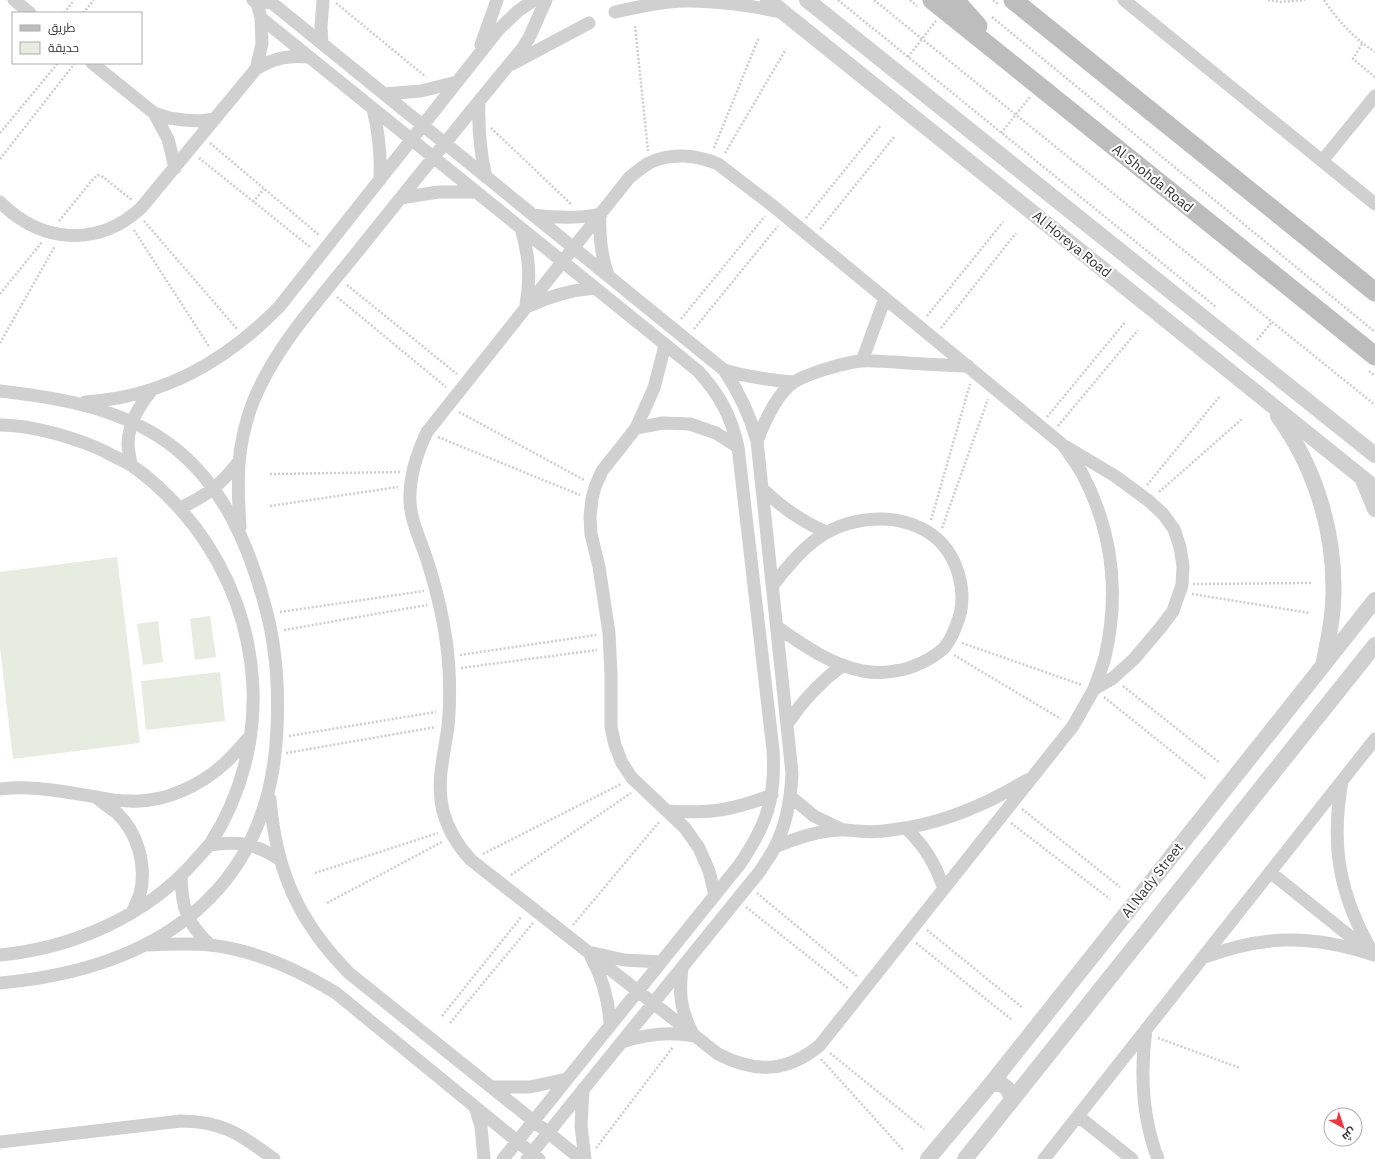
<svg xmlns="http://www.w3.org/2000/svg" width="1375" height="1159" viewBox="0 0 1375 1159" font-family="'IBM Plex Sans',Cairo,sans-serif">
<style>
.green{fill:#e6ecdf}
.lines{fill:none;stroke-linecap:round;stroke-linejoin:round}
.path{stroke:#cdcdcd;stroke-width:2.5;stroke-dasharray:2 2;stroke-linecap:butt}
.minor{stroke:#d0d0d0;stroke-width:13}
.tertiary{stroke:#d0d0d0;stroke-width:16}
.secondary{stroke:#bdbdbd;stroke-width:19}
.labels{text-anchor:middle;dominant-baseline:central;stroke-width:4;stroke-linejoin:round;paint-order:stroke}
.street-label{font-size:14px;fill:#333;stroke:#fff}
</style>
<rect width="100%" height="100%" fill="#fff"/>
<path class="green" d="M117,557L140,743L13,759L0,647V572Z
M210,616L216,657L195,660L190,619Z
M158,621L163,662L143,665L137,624Z
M220,672L225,721L146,730L141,681Z"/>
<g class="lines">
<path class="path" d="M838,0L1216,307
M874,0L1375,405
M910,0L917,6
M993,0L998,4
M1268,0L1281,2L1305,0
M1324,0C1338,21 1354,38 1375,52
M336,3L426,77
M64,13L74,0
M83,13L94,0
M992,17L1375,332
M635,26L648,151
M1362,44L1353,59L1375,77
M908,57L936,21
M491,128L572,205
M0,133L58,63
M1001,133L1030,97
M210,143L319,235
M714,148L759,37
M725,153L786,49
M199,158L310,247
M0,159L75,63
M253,202L264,189
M806,218L881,125
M59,221L94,178L98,175L103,177L132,200
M144,221L237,329
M820,229L895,136
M134,230L210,348
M347,285L457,374
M0,294L42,242
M337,297L446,387
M927,316L1003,222
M681,319L765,216
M941,328L1016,233
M694,329L778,226
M1257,340L1272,322
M0,343L55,246
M1369,371L1375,376
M459,412L584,480
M1047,417L1126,321
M1058,426L1138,330
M438,437L580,495
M270,474L400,472
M1147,485L1220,396
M1159,492L1242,419
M270,506L398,487
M931,520L970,384
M942,528L988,399
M1193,584L1311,583
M1192,594L1310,613
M280,612L424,591
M284,630L427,605
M962,643L1082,685
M460,655L596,635
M954,655L1061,719
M461,668L597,650
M1123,686L1220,763
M1104,697L1206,779
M289,736L436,712
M286,753L436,727
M1022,809L1120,887
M1011,823L1110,899
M483,854L621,784
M315,873L438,833
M511,875L631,793
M757,893L858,977
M327,903L442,842
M746,907L849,989
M573,925L660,821
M927,930L1023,1008
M916,943L1012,1020
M442,1016L522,916
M450,1023L533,923
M1158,1038L1240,1068
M830,1053L924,1129
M821,1059L904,1151
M596,1148L673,1047"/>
<path class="minor" d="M14,0L30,13
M253,0L257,3L261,18L698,371C720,395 731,416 738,447L773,750C776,798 767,824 740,864L503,1159
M1124,0L1375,204
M257,3L265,2L272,3L724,370C739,392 750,415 757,441L792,773C791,798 787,823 775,847C771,855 765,863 760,871L527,1159
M615,12C637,7 660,2 682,1C716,0 750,6 783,12
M322,44L321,27L323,0
M481,45L497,0
M92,63L154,113L169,118L184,120L200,121L215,119
M512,64L589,23
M256,69L262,44L261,18
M384,94L421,91L457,82
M479,102C478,128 480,152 486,177
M373,109C379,133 381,155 380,180
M154,113L168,139L175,168
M1322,161L1375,96
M401,198L438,192H476
M0,202C41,243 97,248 141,208L256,69C274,58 288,55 309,57
M533,215C556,218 577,219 600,214C599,236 601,255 608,275
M521,228C529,256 531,277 526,305
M529,306C550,296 571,290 595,288
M665,345L654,388L636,428L602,471L595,487L592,499L590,517L591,534L599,567L609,633L611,674V727L615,745L622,763L632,778L685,828L699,848L709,871L715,895
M862,361L885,298
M724,370C747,377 770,380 793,382
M0,391C62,398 126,409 176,449C224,488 248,544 264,602C276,643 279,686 277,729C270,895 154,969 0,983
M85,402C163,397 225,362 279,307L499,29L518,11L534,0
M0,425C32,425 77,438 106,452C114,457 123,460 131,465C156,482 177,504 195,527C265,620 274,745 210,844C205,850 199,856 194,862C145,917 72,948 0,955
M636,428L663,423L690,424L716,433L738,447
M757,441C764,423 777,393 794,382C809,373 843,363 861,361C872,360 884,362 895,362C919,364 944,365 968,366
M1063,445L1115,476L1149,501L1163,514L1174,529L1180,547L1183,566L1182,585L1173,611L1161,627L1134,659L1113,678L1094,689L1073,726L820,1045C787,1073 755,1073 718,1054L471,860C458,846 448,830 443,811C436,782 444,755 448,727C450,708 450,688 449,669C447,633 439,598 428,563C422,543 411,523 410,502C409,477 416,455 427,432L629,178C635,173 642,167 649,163C671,152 697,155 718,164L773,206L1063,445C1069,454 1076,463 1082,473C1113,532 1120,592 1105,657C1102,668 1098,678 1094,689
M131,465C130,458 128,450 128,443C129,422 139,406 152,390
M763,489C782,508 801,521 826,532
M180,508C206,496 222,484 239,461
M240,527C237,482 236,446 253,402C276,345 320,299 358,251C412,184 466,116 522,49L529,38L546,0
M773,585C803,546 829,519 882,519C897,519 915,524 928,532C958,551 970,594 956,626C953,634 949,643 943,649C934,657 924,662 914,666C899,672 879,674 863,671C831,665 803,645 777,627
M788,723C803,700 820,682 843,665
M1342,781C1330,847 1340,898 1374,955
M0,789C33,785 64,792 97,797C107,799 119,801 130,801C163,803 200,786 224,764C234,755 242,745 251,735
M791,797L814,816L841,829
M97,798C103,803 110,808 117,813C138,833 147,866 140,894C138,900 135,905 133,911
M270,799C276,871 298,921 349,973L581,1159
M668,811C710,814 733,810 772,795
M906,828C925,847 935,863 944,889
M209,845C239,841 254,843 279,859
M775,847C796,838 817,831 839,830C845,829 852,831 858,831C869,832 880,832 891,830C939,825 986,805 1027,780
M1270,872L1367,950
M181,876C182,909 186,922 210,945
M148,945C168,944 189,943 210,945C255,950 297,969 336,993L539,1159
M593,953L624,960L661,962
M591,957C603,979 609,1000 610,1025
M1202,958C1263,935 1311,934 1374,955
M682,968C679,993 680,1009 692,1032
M1146,1029C1140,1073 1142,1117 1158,1159
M622,1042C646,1034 668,1031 694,1036
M491,1087H530L567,1079
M583,1089L581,1126L585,1159
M475,1107L481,1126L484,1159
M1078,1116L1132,1159
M0,1142L181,1121C223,1121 241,1135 274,1159
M1044,1159L1375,739"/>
<path class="tertiary" d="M768,0L1375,488
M807,0L1375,455
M1278,416C1317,470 1337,538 1333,604C1332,623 1328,642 1324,661
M1363,480L1375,509
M990,1085C1002,1081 1011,1088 1011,1101
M928,1159L990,1085L1375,600
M965,1159L1375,645"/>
<path class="secondary" d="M932,0L1375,356
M955,0L978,26
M1013,0L1375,292"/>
</g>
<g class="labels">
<g class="street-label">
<text transform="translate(1153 178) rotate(39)">Al Shohda Road</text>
<text transform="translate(1072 244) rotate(39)">Al Horeya Road</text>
<text transform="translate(1152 880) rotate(-52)">Al Nady Street</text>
</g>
</g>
<rect x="12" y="12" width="130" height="52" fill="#ffffff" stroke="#adadad"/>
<rect x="20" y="25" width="20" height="6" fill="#bdbdbd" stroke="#adadad"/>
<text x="48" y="32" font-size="12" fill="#333333">طريق</text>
<rect x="20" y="42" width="20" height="12" fill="#e6ecdf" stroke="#adadad"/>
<text x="48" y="52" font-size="12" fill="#333333">حديقة</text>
<g transform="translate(1343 1127) rotate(140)"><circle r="19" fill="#ffffff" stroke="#adadad"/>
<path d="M0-3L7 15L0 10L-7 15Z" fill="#e63946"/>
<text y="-6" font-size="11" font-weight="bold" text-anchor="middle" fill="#333333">ش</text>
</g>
</svg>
